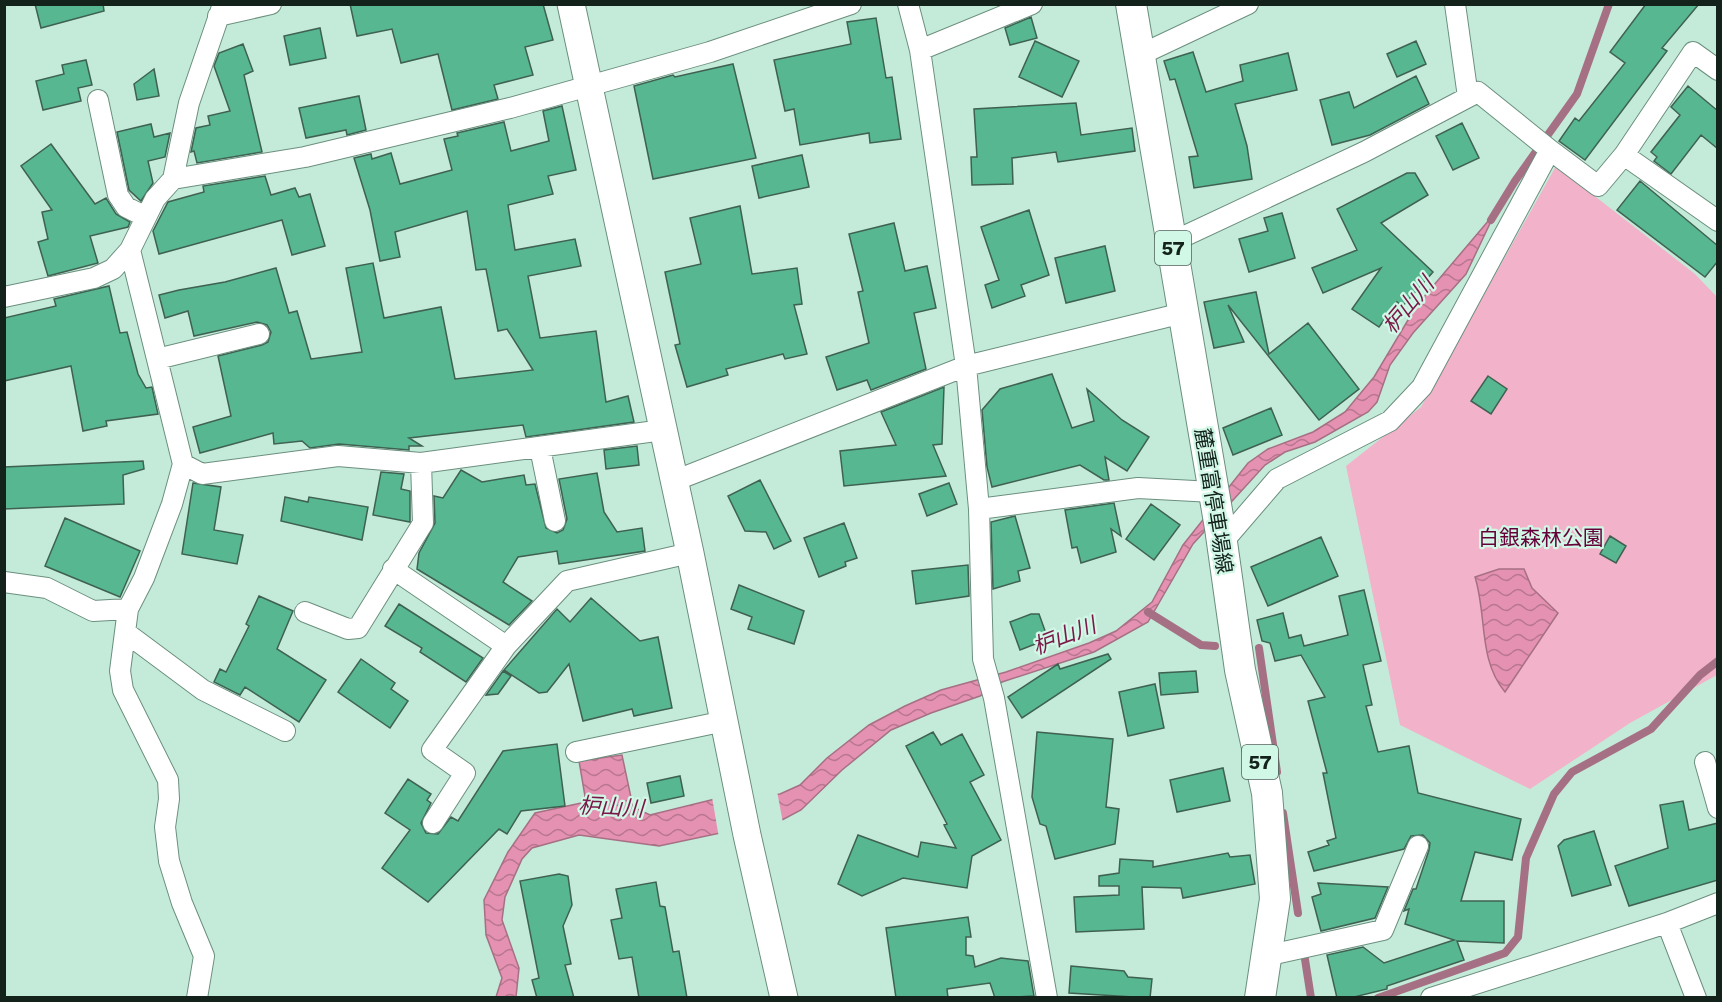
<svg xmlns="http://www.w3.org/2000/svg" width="1722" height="1002" viewBox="0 0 1722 1002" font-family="'Work Sans','Noto Sans JP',sans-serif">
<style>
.green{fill:#f2b2c9}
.water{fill:url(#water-waves);stroke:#a67084;stroke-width:1.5}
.pier{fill:#c4ebd9}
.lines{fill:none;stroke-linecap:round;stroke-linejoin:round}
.stream{stroke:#a67084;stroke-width:8}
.building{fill:#56b791;stroke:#3f6152;stroke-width:1.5}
.street-casing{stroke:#6b8f7e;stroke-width:22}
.secondary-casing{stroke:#6b8f7e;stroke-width:29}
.primary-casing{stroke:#6b8f7e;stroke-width:32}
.street{stroke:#fff;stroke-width:20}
.secondary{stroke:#fff;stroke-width:27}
.primary{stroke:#fff;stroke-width:30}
.labels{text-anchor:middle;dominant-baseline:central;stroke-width:4.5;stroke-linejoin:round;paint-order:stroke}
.shield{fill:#d1f8e6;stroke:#4d6259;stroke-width:1.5}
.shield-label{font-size:20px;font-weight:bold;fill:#14221c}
.street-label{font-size:21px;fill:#14221c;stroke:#d1f8e6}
.park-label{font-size:21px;fill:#660039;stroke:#d1f8e6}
.water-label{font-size:22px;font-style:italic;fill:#7a1849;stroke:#d1f8e6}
</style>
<defs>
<pattern id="water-waves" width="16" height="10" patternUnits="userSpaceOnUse" patternTransform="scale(1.5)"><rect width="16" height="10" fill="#e591b1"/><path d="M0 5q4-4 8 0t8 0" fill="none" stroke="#b8768f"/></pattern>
</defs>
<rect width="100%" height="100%" fill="#c4ebd9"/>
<path class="green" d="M1556,166L1695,274L1717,297V675L1630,723L1530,789L1400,725L1346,466L1421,407Z"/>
<path class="water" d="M1495,213L1466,274L1413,333L1390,365L1377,402L1368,412L1315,442L1285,452L1265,465L1193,544L1148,622L1094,652L1002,682L980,696L931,713L891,730L842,770L801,810L782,820L659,846L579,835L532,848L522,859L505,897L502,920L519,968L516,997H496L502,978L486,935L484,900L508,852L535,813L586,802L579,761L622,755L633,807L650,815L715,799L780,794L800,785L827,758L869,725L905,706L941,690L1006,672L1089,643L1116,631L1152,602L1183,545L1248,463L1268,449L1313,432L1345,412L1374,377L1417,305Z
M1499,569H1524L1532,588L1558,613L1505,692C1478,660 1487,615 1475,577Z"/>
<path class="pier" d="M777,791L783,823L719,838L712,797Z"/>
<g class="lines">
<path class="stream" d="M1491,220L1515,181L1577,94L1609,4
M1148,612L1201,645L1215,646
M1259,648L1277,772
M1283,813L1298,913
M1304,953L1311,998
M1378,998L1505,953L1518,937L1526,858L1554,794L1572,772L1651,729L1700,675L1718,661"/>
</g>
<path class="building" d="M35,4H103L104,11L41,28Z
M350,4H543L553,40L525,47L533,75L494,85L498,99L452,110L438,54L401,63L392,29L357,36Z
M1646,4H1699L1662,48L1667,51L1585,160L1559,141L1575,118L1579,121L1625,63L1610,52Z
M1031,17L1037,38L1010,45L1005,28Z
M876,18L886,78L892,77L901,139L870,143L869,133L800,145L794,109L785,111L774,60L851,44L847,22Z
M320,28L326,58L290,65L284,36Z
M1035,41L1079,61L1062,97L1019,77Z
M1416,41L1426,64L1397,77L1387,54Z
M243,44L253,71L244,75L262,152L197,163L194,151L191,152L196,128L210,125L208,116L230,111L214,66L219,53Z
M1193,52L1206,92L1243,81L1240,65L1288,53L1297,90L1235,104L1247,146L1252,179L1194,188L1189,157L1198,156L1175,79L1170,80L1164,61Z
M86,60L92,85L78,88L81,101L43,110L36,81L64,74L62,65Z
M733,64L756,158L653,179L634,86L673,75L675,77Z
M154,69L159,96L137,100L134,84Z
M1416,76L1429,104L1370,135L1332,145L1320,100L1349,92L1354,108Z
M1688,86L1718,111V149L1701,135L1671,174L1654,161L1657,157L1651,152L1680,115L1671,107Z
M359,96L366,130L347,135L346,130L306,138L299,108Z
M1076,103L1081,135L1132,128L1135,151L1058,162L1056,152L1012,158L1013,184L972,185L971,157H977L974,109Z
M562,106L576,170L548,176L553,194L508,205L515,250L575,239L581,266L528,276L540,338L596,331L606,402L628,396L634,422L526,437L523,425L409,438L422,446H409V450L339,444L310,448L302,441L274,444L273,433L200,453L193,427L231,416L218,356L262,345L268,342L271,332L267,325L257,322L194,336L188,311L165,318L159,295L179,290L225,282L276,268L289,313L297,311L311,359L362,352L346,268L373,263L384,318L441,307L455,379L533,370L507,329L498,331L486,269L476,270L467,211L395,232L400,257L380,261L370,210L354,158L371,154L372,159L391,153L400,184L452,170L444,139L458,136L457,133L504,122L511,151L549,141L543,111Z
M1462,123L1479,158L1453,170L1436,136Z
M151,124L154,137L170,133L165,157L148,161L153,183L141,201L129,190L117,132Z
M51,144L95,204L106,198L116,214L130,222L128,227L90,236L98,263L48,276L38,242L48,239L42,212L52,210L21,166Z
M802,155L809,187L759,198L752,166Z
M1407,173H1415L1428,195L1381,223L1433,272L1402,307L1397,302L1379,327L1352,309L1381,268L1323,293L1312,268L1357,250L1337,209Z
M265,176L271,195L295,188L299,197L310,194L325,246L292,255L282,220L159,254L153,231L168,202L204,192L203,186Z
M1640,181L1718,246V261L1705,277L1617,210Z
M740,206L752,274L797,268L802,304L794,305L807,354L785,359L783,354L726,369L728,375L687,387L675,345L680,344L665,272L701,264L690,218Z
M1029,210L1049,275L1021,285L1025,296L992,308L985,285L999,280L981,227Z
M1282,213L1295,258L1249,272L1239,239L1268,231L1264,218Z
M894,223L905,271L927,266L936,308L914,313L926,369L871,390L867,380L837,390L826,357L869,343L858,292L863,291L849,234Z
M1105,246L1115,291L1066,303L1055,258Z
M109,286L120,333L127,332L138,374L146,388L152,387L158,414L106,421L107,426L83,431L71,366L4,381V318L56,306L54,299Z
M1256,292L1269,354L1308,323L1359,389L1319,420L1228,305L1244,342L1214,348L1204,302Z
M1052,374L1072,428L1094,421L1087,389L1122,420L1149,437L1127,471L1105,457L1109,480H1104L1080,465L992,487L987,467L982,410L1000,389Z
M1488,376L1507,389L1491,414L1471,401Z
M944,387L942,444L933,445L946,476L844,486L840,451L896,445L881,412Z
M1271,408L1282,435L1233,455L1223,428Z
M637,446L639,465L606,469L604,450Z
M143,461L144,469L123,475L124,504L4,509V467Z
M461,470L482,482L524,475L526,485L535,484L546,528L557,533L563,530L567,519L559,479L597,473L604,512L617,532L642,528L645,551L559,564L557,551L518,557L503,582L532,601L509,625L417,569L419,553L435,523L434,496L443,498Z
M381,472L404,474L401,489L410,491V522L373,515Z
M760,480L791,541L774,549L766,532L745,531L728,496Z
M193,483L221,487L214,530L243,535L237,564L182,554Z
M949,483L957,504L927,516L919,494Z
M285,497L308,502L309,497L368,507L362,540L281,521Z
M1114,503L1121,536L1111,529L1116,552L1081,563L1077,547L1072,548L1065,510Z
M1151,504L1180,525L1154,560L1126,539Z
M1015,516L1030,568L1018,571L1020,581L993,589L991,522Z
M65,518L140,551L120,597L45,566Z
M844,523L857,558L845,562L846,566L819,577L804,538Z
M1610,536L1626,546L1616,563L1600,554Z
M1321,537L1338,576L1268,606L1251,567Z
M968,565L969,596L916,604L912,571Z
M739,585L804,611L794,644L748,629L752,617L731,609Z
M1364,590L1381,661L1363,665L1372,705L1366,706L1378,752L1409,746L1418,793L1521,819L1512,860L1475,852L1461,901H1504V943L1457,941L1464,960L1387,986V989L1350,998H1337L1327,955L1363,947L1384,963L1454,940L1405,924L1409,909L1404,911L1413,889H1416L1429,850L1430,843L1423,835L1411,836L1404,849L1314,871L1308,852L1329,845L1327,841L1336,838L1323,773H1327L1308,701L1325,697L1301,655L1275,661L1270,643L1262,641L1257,620L1283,613L1289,638L1301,635L1304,646L1348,635L1339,596Z
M259,596L293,611L277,649L326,680L299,722L245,687L240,695L214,682L220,669L226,672L249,626L246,624Z
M591,598L640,641L658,637L672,708L634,716L632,709L583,721L569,664L547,692L539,693L504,670L557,609L570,622Z
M399,604L483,658L466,682L420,652L422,648L385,626Z
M1031,614H1039L1048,639L1020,650L1010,622Z
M1108,654L1111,659L1022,718L1008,697L1058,664L1060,669Z
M361,659L395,683L391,689L408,701L390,728L338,692Z
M503,671L511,676L498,694L486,695Z
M1196,671L1198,692L1161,695L1159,673Z
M1155,684L1164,728L1128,736L1119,692Z
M933,732L941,745L962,734L984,775L970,782L1001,840L972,856L967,888L903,878L862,896L838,884L858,835L918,857L921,842L956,848L944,825L947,824L906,746Z
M1037,732L1113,739L1106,807L1119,809L1115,844L1055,859L1046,826L1040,824L1032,797Z
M557,744L565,806L521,811L507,834L499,829L428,902L382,868L410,830L385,813L408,779L431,794L427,800L431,803L421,823L426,833L438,834L451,817L458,821L503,751Z
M1223,768L1230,801L1177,812L1170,780Z
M680,776L684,796L651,803L647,783Z
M1683,801L1689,830L1718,823V880L1629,906L1615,866L1668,848L1660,805Z
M1594,831L1611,885L1572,896L1558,846L1564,840Z
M1228,853L1230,857L1250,855L1255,884L1183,898L1181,888L1142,887L1144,929L1076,932L1074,897L1119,895V886H1099V876L1119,873L1120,859L1153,861V867Z
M559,874L568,876L572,905L563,926L571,964L565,965L574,998H537L532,980L539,978L520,881Z
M656,882L660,906L665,907L673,952L679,951L687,998H639L632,957L619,959L611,920L622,918L616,889Z
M1318,883L1388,887L1375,918L1321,931L1312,897L1321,894Z
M968,917L971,937H966V955L973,956L975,967L1001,958L1028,961L1034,996L995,998L990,983L947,989L948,998H896L886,928Z
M1071,966L1124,971L1128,977L1152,979L1150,998L1069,993Z"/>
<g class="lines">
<defs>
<path id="street" d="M908,4L920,50L1032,4
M1455,4L1468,97
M218,16L271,4
M920,50L966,366L979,509L1138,488L1213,492
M1140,55L1248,4
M98,100L118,195L126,207L146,217
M1624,155L1718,221
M173,179L189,103L223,4
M1172,242L1364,152L1478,92L1550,150
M130,250L183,464L202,474L338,456L421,463L663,430
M4,297L94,278L113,269L130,250L155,199L173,179L305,157L510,108L710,52L851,4
M157,359L259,334
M540,448L555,521
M183,464L172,504L144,578L128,609L120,671L123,690L168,780L169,799L165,827L169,861L182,903L204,956L197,998
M674,481L966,366L1183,313
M979,509L983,659L994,698L1047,998
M1222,543L1277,479L1390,421L1422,387L1550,150L1598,186L1624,155L1693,52L1718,70
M393,569L506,646
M4,582L47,588L93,611L128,609
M305,612L348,629L358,628L423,523L421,463
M125,632L203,690L285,731
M576,752L725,721
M1705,762L1718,808
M433,823L465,773L432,750L506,646L567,581L690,553
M1667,923L1696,998
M1265,956L1383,930L1418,846
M1431,998L1667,923L1718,903"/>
<path id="secondary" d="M571,4L690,553L747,835L784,998"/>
<path id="primary" d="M1131,4L1220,528L1240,670L1267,793L1275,899L1260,998"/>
</defs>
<use href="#street" class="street-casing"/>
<use href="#secondary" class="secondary-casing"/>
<use href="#primary" class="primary-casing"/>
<use href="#street" class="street"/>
<use href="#secondary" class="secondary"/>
<use href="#primary" class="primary"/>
</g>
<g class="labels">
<g class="shield">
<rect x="1155" y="231" width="36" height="34" rx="4.5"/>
<rect x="1242" y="745" width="36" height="34" rx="4.5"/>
</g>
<g class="shield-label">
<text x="1173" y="248">57</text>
<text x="1260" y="762">57</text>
</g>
<g class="street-label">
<text transform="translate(1214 501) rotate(81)">麓重富停車場線</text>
</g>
<g class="park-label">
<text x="1541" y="537">白銀森林公園</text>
</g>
<g class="water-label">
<text transform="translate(1408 305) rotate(-50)">枦山川</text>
<text transform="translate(1064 636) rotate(-21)">枦山川</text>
<text transform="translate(611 807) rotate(3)">枦山川</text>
</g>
</g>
<rect width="1722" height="1002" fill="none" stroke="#14221c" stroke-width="12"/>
</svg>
